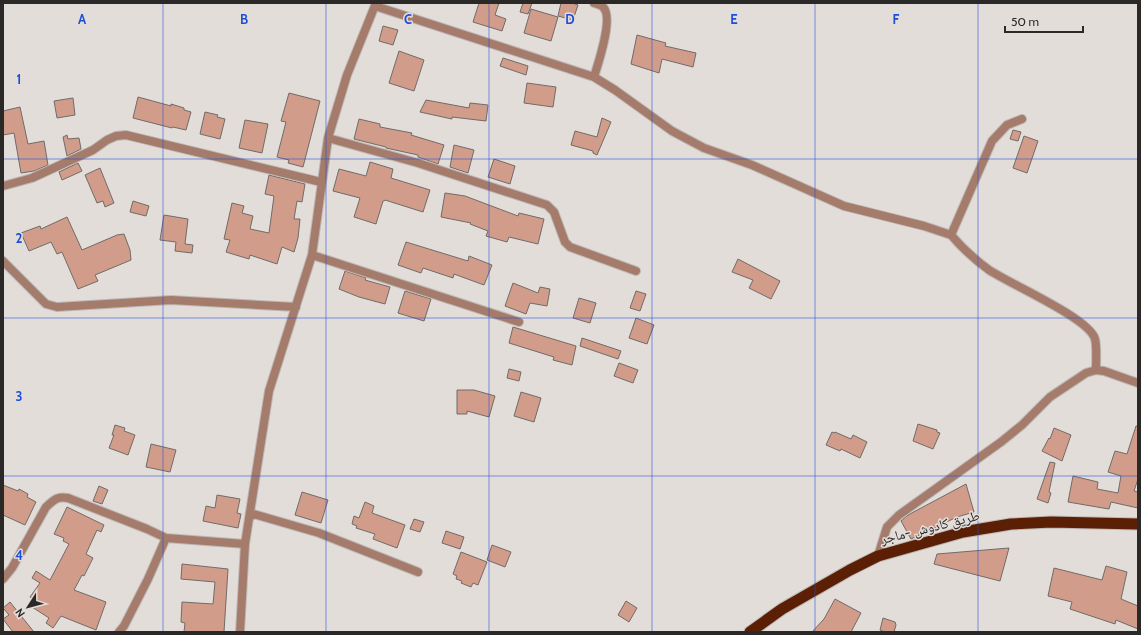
<svg xmlns="http://www.w3.org/2000/svg" width="1141" height="635" viewBox="0 0 1141 635" font-family="Cabin,'Noto Naskh Arabic',sans-serif">
<style>
.building{fill:#d19d8a;stroke:#706b68}
.lines{fill:none;stroke-linecap:round;stroke-linejoin:round}
.minor-casing{stroke:#beb9b6;stroke-width:10}
.trunk-casing{stroke:#beb9b6;stroke-width:13}
.minor{stroke:#a57b6c;stroke-width:8}
.trunk{stroke:#5a1f05;stroke-width:11}
.grid{fill:none;stroke:#1d4ed8;stroke-width:1;stroke-opacity:0.55}
.labels{text-anchor:middle;dominant-baseline:central;stroke-width:3;stroke-linejoin:round;paint-order:stroke}
.street-label{font-size:14px;fill:#2b2828;stroke:#e3ddda}
.grid-label{font-size:13px;text-anchor:middle;font-weight:bold;fill:#1d4ed8;stroke:#e3ddda;stroke-width:3;stroke-linejoin:round;paint-order:stroke}
</style>
<rect width="100%" height="100%" fill="#e3ddda"/>
<path class="building" d="M479,3H499L495,15L506,19L502,31L473,22Z
M523,3H532L528,14L520,12Z
M561,3H572L578,5L573,20L558,16Z
M531,9L558,17L551,41L524,33Z
M383,26L398,30L393,45L379,41Z
M637,35L666,43L665,46L696,53L693,67L662,59L659,73L631,64Z
M399,51L424,60L414,91L389,83Z
M503,58L528,66L526,75L500,66Z
M527,83L556,87L553,107L524,103Z
M289,93L320,101L303,167L288,163L289,160L277,157L286,122L281,121Z
M138,97L171,106V104L184,108V110L191,112L186,130L173,127L172,128L133,118Z
M73,98L75,115L57,118L54,101Z
M426,100L469,108L470,103L488,105L486,121L452,117V119L420,112Z
M20,107L28,144L44,141L48,165L34,171L21,173L14,133L3,135V111Z
M205,112L218,115L217,117L225,119L220,139L200,134Z
M602,118L611,122L597,155L593,153V151L571,145L575,131L597,137Z
M359,119L380,124V127L412,133L411,135L444,145L438,164L418,157V155L386,148V147L354,139Z
M245,120L268,124L262,153L239,148Z
M1013,130L1021,132L1018,141L1010,139Z
M67,135L68,139L79,138L81,149L67,156L63,137Z
M1024,136L1038,141L1027,173L1013,168Z
M454,145L474,150L468,173L450,167Z
M494,159L515,166L510,184L488,177Z
M370,162L393,169L391,178L430,190L423,212L385,200L384,201H383L376,224L354,217L360,198L333,191L339,169L366,176Z
M78,163L82,171L62,180L59,172Z
M100,168L114,203L105,207L103,201L97,203L85,175Z
M269,175L305,184L302,202L297,201L294,219H300L298,238L294,252L282,247L277,264L250,255L249,259L226,252L230,240L224,239L232,203L244,206L242,213L253,216L250,229L269,233L274,196L265,194Z
M445,193L465,196L518,216L519,213L544,219L538,244L509,237L507,242L486,236L488,231L470,224L471,223L441,217Z
M133,201L149,206L146,216L130,212Z
M164,215L188,219L185,244L193,245L192,253L175,251L176,242L160,240Z
M67,217L82,250L117,235L124,234L130,250L131,260L95,275L98,281L78,289L62,252L57,254L51,242L29,251L21,233L40,226L41,229Z
M406,242L468,261L469,256L492,265L484,285L454,274L453,278L423,268L421,273L398,265Z
M738,259L780,281L771,299L749,288L753,280L732,272Z
M345,271L366,278L365,280L390,287L385,304L359,297L339,289Z
M513,283L538,293L540,287L550,289L547,306L530,303L526,314L505,306Z
M405,291L431,299L424,321L398,313Z
M636,291L646,294L640,311L630,308Z
M579,298L596,303L590,323L573,318Z
M636,318L654,325L647,344L629,338Z
M513,327L576,346L572,365L553,360L554,357L509,343Z
M582,338L621,351L618,359L580,346Z
M619,363L638,370L633,383L614,376Z
M509,369L521,372L519,381L507,378Z
M457,390H474L495,396L489,417L467,411V414H457Z
M521,392L541,398L534,422L514,416Z
M918,424L937,430V432L940,433L933,449L913,441Z
M115,425L125,428L124,431L135,435L128,455L109,448L114,435H112Z
M1136,426H1138V479L1134,491L1138,492V508L1111,502L1109,509L1068,502L1073,476L1098,482L1097,489L1118,493L1121,476L1108,472L1115,451L1127,454Z
M1054,428L1071,435L1062,461L1042,451L1049,438L1050,439Z
M832,432L834,433L835,432L851,439L853,435L867,442L860,458L841,449L840,451L826,445Z
M151,444L176,450L170,472L146,467Z
M1050,462L1055,463L1049,492L1051,493L1048,503L1037,499Z
M966,484L974,512L957,517L911,539L901,521L908,515Z
M3,485L18,491L19,489L28,494L27,497L36,502L25,525L3,515Z
M99,486L108,490L102,504L93,501Z
M302,492L328,500L321,523L295,515Z
M217,495L240,499L237,513L241,514L238,528L203,521L206,506L215,508Z
M365,502L374,506L372,513L405,525L397,548L373,539L375,534L356,528L357,526L352,524L354,516L359,518Z
M67,507L104,525L101,532L97,530L86,554L93,558L84,576L82,575L74,590L106,602L96,630L61,616L53,628L46,623L49,618L32,607L36,601L30,597L40,583L32,578L36,571L50,580L69,544L63,541L64,538L54,534Z
M414,519L424,522L420,532L410,529Z
M446,531L464,537L460,549L442,543Z
M492,545L511,552L505,567L487,560Z
M1009,548L1000,581L934,564L937,554Z
M461,552L487,562L478,585L473,583L471,587L461,583L462,581L456,579L457,576L453,574Z
M182,564L228,569L224,632H184L185,623L181,622L182,602L213,604L215,582L181,579Z
M1106,566L1127,572L1121,599L1138,606V629L1116,620L1115,624L1070,609L1072,602L1048,596L1054,568L1102,580Z
M835,599L861,613L851,632H812L824,619Z
M626,601L637,608L629,622L618,615Z
M10,602L34,632H13L3,619L9,615L3,608Z
M883,618L895,622L896,625L894,632H885L880,630Z"/>
<g class="lines">
<defs>
<path id="minor" d="M594,3C597,4 601,5 603,7C614,17 598,64 594,77
M375,6L594,77L615,90L672,131L704,148L752,165L844,206L924,226L951,235
M1022,119L1007,125L992,141L951,235C963,249 974,259 989,270C1010,284 1089,318 1095,339C1097,346 1096,361 1096,370
M328,138L418,163L547,205L554,212L565,242L570,247L636,271
M3,186L32,178L93,150L107,140L116,136L126,135L321,182
M312,255L519,322
M3,261L46,304L57,307L171,300L296,307
M250,513L319,533L418,572
M878,556L887,527L899,515L1001,442L1022,425L1050,397L1086,373L1096,370L1104,371L1138,383
M3,579L12,568L46,507C54,500 57,496 68,498L147,529L166,538L245,544
M119,632L124,626L148,579L166,538
M240,632L245,544L269,391L312,255L328,138L347,75L376,3"/>
<path id="trunk" d="M750,632L782,609L850,570L878,556L963,532L1011,524L1051,522L1138,524"/>
</defs>
<use href="#minor" class="minor-casing"/>
<use href="#trunk" class="trunk-casing"/>
<use href="#minor" class="minor"/>
<use href="#trunk" class="trunk"/>
</g>
<path class="grid" d="M163,3V632M326,3V632M489,3V632M652,3V632M815,3V632M978,3V632M3,159H1138M3,318H1138M3,476H1138"/>
<g class="labels">
<g class="street-label">
<text transform="translate(930 527) rotate(-14)">طريق كادوش -ماجر</text>
</g>
</g>
<g class="grid-label">
<text x="82" y="24">A</text>
<text x="244" y="24">B</text>
<text x="408" y="24">C</text>
<text x="570" y="24">D</text>
<text x="734" y="24">E</text>
<text x="896" y="24">F</text>
<text x="19" y="84">1</text>
<text x="19" y="243">2</text>
<text x="19" y="401">3</text>
<text x="19" y="560">4</text>
</g>
<rect width="1141" height="635" fill="none" stroke="#2b2828" stroke-width="8"/>
<g transform="translate(28 607) rotate(234)" stroke="#e3ddda" stroke-width="3" paint-order="stroke">
<path d="M0-3L7 15L0 10L-7 15Z" fill="#2b2828"/>
<text y="-6" font-size="11" font-weight="bold" text-anchor="middle" fill="#2b2828">N</text>
</g>
<path d="M1005 26v6h78v-6" fill="none" stroke="#2b2828" stroke-width="2"/>
<text x="1011" y="26" font-size="12" fill="#2b2828" stroke="#e3ddda" stroke-width="3" paint-order="stroke">50 m</text>
</svg>
